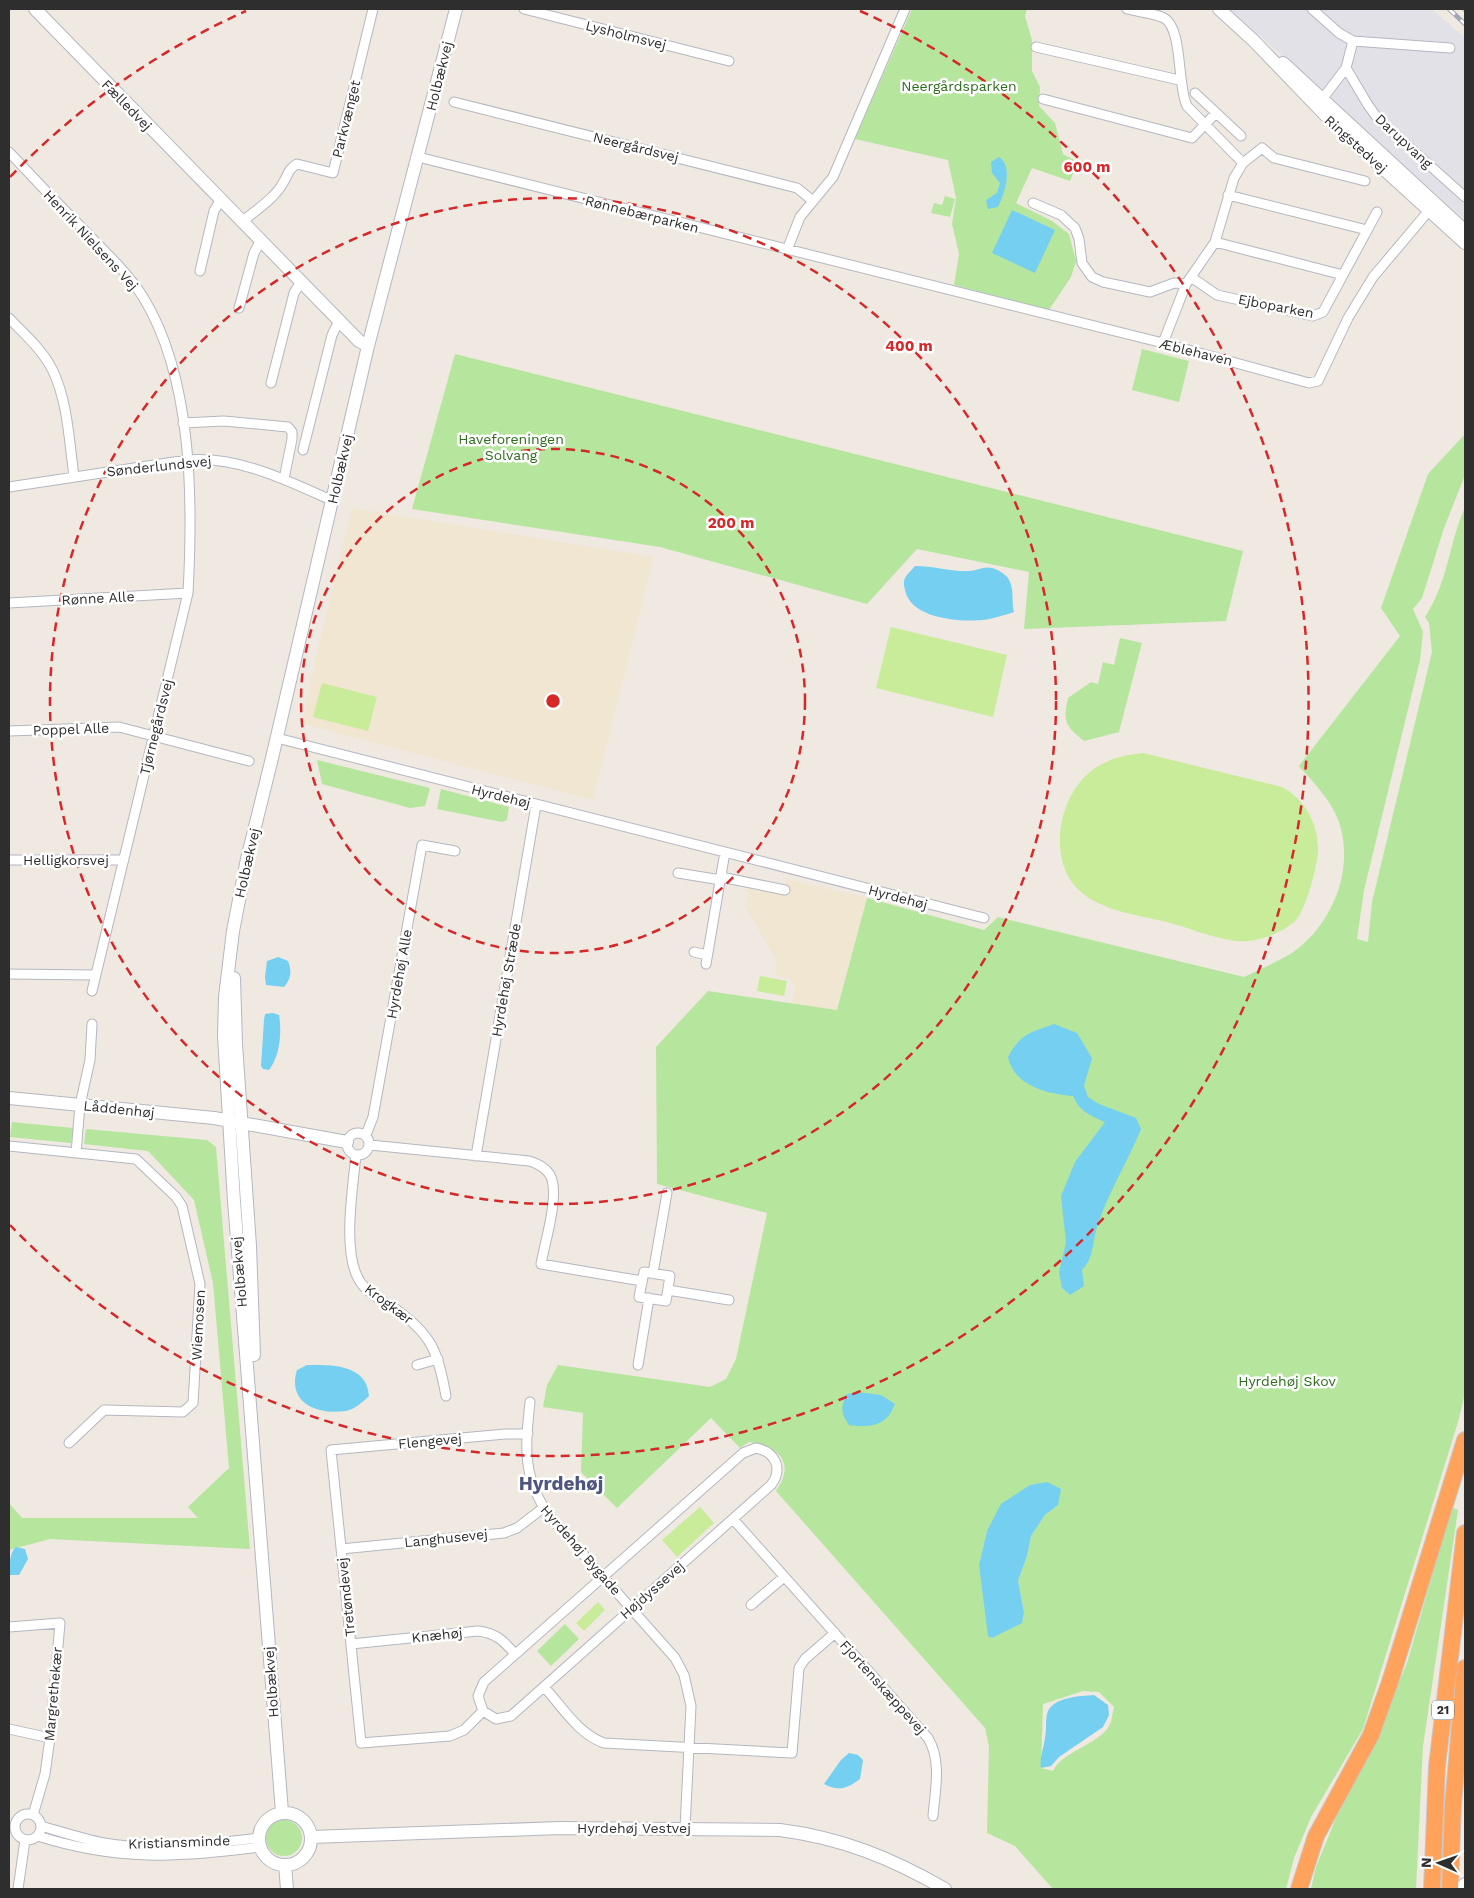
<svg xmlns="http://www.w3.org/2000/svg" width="1474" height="1898" viewBox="0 0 1474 1898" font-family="'Work Sans',sans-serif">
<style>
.industrial{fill:#e3e1e8}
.education{fill:#f0e6d1}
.green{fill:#b6e59e;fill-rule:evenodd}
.pitch{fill:#c9ec9a}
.water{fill:#75cff0}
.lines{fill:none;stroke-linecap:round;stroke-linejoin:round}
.street-casing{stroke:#b4b7c1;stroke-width:11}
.secondary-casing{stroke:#b4b7c1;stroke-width:14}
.highway-casing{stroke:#c9c9c9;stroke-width:18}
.street{stroke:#fff;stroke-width:9}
.secondary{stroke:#fff;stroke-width:12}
.highway{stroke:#ffa35c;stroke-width:16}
.rail-casing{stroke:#a3a6b8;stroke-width:4.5}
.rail{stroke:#fff;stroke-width:2.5;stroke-dasharray:8;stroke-linecap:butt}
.ring{fill:none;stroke:#d62828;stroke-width:2.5;stroke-dasharray:9 6}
.labels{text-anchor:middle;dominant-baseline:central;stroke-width:5;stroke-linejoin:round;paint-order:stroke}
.shield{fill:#fff;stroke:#6d6d6d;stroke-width:1}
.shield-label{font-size:12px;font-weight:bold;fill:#2e2e2e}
.street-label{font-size:14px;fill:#2e2e2e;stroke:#fff}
.park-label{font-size:14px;fill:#2c6e1b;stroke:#fff}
.district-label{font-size:19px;font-weight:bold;fill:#4d5680;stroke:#fff}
.centre{fill:#d62828;stroke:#fff;stroke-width:2.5}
.ring-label{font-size:15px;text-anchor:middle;font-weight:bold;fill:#d62828;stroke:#fff;stroke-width:5;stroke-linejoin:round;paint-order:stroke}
</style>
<rect width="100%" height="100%" fill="#efe9e1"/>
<path class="industrial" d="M1230,9H1432L1465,38V220Z"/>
<path class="education" d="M352,508L654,557L593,800L303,724L308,690Z
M787,879L867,898L837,1010L792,1004L794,985L789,979L775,975L777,961L745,906L748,887L783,894Z"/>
<path class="green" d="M912,9H1027L1025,16L1032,40V71L1040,87L1039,106L1055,123L1063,154L1078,162L1070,181L1032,168L1016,203L1052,221L1069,234L1076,261L1071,277L1049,310L954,285L959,254L952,224L956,198L948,160L855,139Z
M945,196L955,199L950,217L931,213L934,203L942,205Z
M1142,349L1189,361L1179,402L1132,390Z
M455,354L1243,551L1226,621L1024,629L1029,572L917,549L867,604L660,547L412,509Z
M1465,434V475L1444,528L1422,598L1413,609L1423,632L1420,660L1364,890L1357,939L1368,942L1372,902L1432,652L1429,623L1425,617C1448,583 1449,543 1465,507V1393L1458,1422L1363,1729L1311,1817L1294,1858L1286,1889H1053L1015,1846L987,1833L989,1746L985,1728L776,1491C796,1463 779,1446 749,1442L740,1448L711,1418L617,1508L581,1472L583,1413L543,1407L547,1385L558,1365L710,1387L726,1379L736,1359L767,1213L657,1184L656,1047L708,991L837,1010L867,898L984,930L998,917L1244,977C1260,969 1277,962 1292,953C1332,925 1355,870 1339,822C1331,800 1314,783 1299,766L1400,636L1381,608L1428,474ZM1058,1505L1045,1515L1031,1536L1027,1556L1018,1581L1024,1612L992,1638L989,1636L979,1565L987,1531ZM1083,1691L1099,1692L1114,1707C1113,1711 1112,1717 1111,1722C1104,1743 1062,1751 1053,1771L1041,1768L1043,1704Z
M1120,638L1142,643L1119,732L1084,741C1065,726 1063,722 1068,698L1091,682L1098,684L1103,662L1114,665Z
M317,760L430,788L425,806L410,808L322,784Z
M441,789L509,807L507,820L502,822L437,809Z
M12,1122L73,1128L71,1143L10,1137Z
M86,1129L207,1140L216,1147L250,1549L50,1539L9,1550V1503L22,1518H198L188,1507L229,1468L213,1283L194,1200L148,1151L84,1144Z
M1452,1507L1458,1510L1423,1746L1416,1889H1311L1316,1867L1336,1818L1372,1748L1407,1663Z
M565,1624L579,1639L551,1666L537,1651Z
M266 1838a18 18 0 1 1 36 0a18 18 0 1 1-36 0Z"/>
<path class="pitch" d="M891,627L1007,655L993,717L876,688Z
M322,683L377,697L368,731L313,717Z
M1143,753L1282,787C1305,799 1318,824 1318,849C1318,865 1306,909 1296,920C1282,934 1255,943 1236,941C1213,938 1189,928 1167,922C1133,914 1082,909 1066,872C1052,840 1063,794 1090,772C1106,759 1124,755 1143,753Z
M760,976L787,981L784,996L757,991Z
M700,1507L714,1523L677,1557L662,1540Z
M598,1602L605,1610L584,1631L576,1623Z"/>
<path class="water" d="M999,157C1014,167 1004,194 998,207L988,209L986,200L997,193L1000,183L992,173L991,162Z
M1012,210L1055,230L1035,273L992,253Z
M915,566C934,566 951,572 970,571C978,570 984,566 992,568C997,569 1005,574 1008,578C1015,589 1011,601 1014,612C1004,615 993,619 983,620C959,622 911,619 905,590C904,586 903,582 905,578C907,574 912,570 915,566Z
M278,957L288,961C292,971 291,979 284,987L266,985L265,977L267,961Z
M273,1013L279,1015C282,1032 280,1056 269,1070L263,1069L261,1066L264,1020L265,1014Z
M1054,1024L1077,1033L1092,1058L1084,1086L1088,1097L1099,1104L1136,1118L1141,1129C1128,1161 1109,1191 1098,1224C1092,1240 1095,1257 1082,1270L1084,1286L1070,1295L1062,1288L1059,1272L1066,1242L1061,1196L1075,1162L1105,1122C1091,1116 1080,1112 1073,1096C1048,1094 1014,1086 1008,1057C1020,1034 1031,1032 1054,1024Z
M307,1365C332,1365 367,1364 369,1396C363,1402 355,1409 346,1411C317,1415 287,1403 297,1370Z
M857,1392L881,1395L895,1404C887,1426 871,1428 849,1425C841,1413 840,1407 847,1394Z
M1047,1482L1061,1489L1058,1505L1045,1515L1031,1536L1027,1556L1018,1581L1024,1612L1022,1623L992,1638L988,1636L979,1565L987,1531L1001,1504L1030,1485Z
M16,1547L25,1549L28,1559L19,1575H10C8,1569 10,1551 16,1547Z
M1094,1695L1108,1705L1109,1715L1103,1727L1059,1757L1051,1766L1041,1768C1039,1759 1044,1747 1045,1738C1047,1729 1045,1718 1048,1711C1055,1697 1080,1696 1094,1695Z
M849,1753L858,1755L863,1760L860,1779C848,1788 839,1792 824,1784L841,1760Z"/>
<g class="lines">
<defs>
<path id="street" d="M524,9L729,61
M1127,9C1138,12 1154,13 1164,18C1183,28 1177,86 1187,106L1243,163L1234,178L1215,242L1186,284L1163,343
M1312,9L1339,33L1353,41L1450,48
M1036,47L1179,80
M1346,68L1353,41
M1195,93L1241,136
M1043,99L1192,138L1216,113
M454,102L797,188L813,201
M1320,102L1346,68L1368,105L1378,119L1465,197
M9,152C35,180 61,207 88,234C107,254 128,273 143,297C193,378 193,501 188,593L92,991
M418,157L1163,343L1309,383L1318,381L1348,318L1373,277L1432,207
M1243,163L1262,148L1274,158L1365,181
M1228,195L1367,230
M1033,203L1061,215L1075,228L1079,239L1082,263L1092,277L1103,282L1150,292L1174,283L1186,284
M243,221C256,210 275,198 283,183C288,175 288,169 297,164L333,173L373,9
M1215,242L1343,275
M787,250L800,217L833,177L905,9
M200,271L214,211L221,199
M1191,277L1217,295L1313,316L1323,312L1377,212
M239,308L254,253L261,240
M9,318C24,334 43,350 53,371C68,403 69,441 74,476
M271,383L294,293L301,282
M183,423L224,421L288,427L292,432V439L284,479
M303,450L332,335L339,321
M9,487L187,460C239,456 286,480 333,501
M9,603L188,593
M9,731L119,727L249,761
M277,738L984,918
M9,860H124
M678,873L721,880
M721,877L785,890
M694,952L707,955
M706,964L725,852
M9,974L95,975
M347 1144a11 11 0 1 1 22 0a11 11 0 1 1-22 0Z
M366,1135L373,1117L422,845L455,851
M370,1145L529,1161C539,1164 549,1169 552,1180C558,1200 545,1242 541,1264L642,1281
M9,1146L136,1159L176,1197L182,1206L200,1284L193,1403L183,1412L104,1410L69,1443
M76,1153L80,1105L90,1060L92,1024
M356,1155C353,1187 341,1256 361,1283C369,1294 383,1301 394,1308C432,1334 438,1352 446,1396
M476,1156L536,805
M644,1272L670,1276L666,1301L639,1297Z
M653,1273L667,1193
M668,1290L729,1300
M417,1365L438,1359
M638,1365L649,1298
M530,1402C525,1448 522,1479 551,1518L675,1658L684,1675L691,1706L685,1828
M756,1448C776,1452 783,1469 771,1485L511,1716L496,1719L483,1711L478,1696L484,1682L743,1453Z
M733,1519L928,1738C942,1761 935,1791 933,1816
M341,1549L504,1533L517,1528L543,1508
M751,1605L784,1577
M9,1627L60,1623L50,1738L45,1774L33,1815
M351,1644L478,1631C496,1633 504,1641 515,1654
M544,1687C562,1706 578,1734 604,1743L792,1753L799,1668L805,1659L835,1633
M483,1711L464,1730L450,1736L361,1743L331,1450L505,1434H528
M9,1729L50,1738
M15 1827a13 13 0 1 1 26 0a13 13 0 1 1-26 0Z
M41,1826C62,1832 83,1839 104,1843C155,1852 208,1844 258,1838
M38,1836C116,1861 179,1858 260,1847
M18,1889L25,1840"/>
<path id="secondary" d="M35,9L359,341L368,346
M1219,9L1253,40L1332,122L1465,243
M1283,63L1465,231
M234,978L236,1044L250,1246L254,1355
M9,1098L214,1118L347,1142
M282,1812L234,1201L224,1036L225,997L233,931L247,859L272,758L368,346L456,9
M259 1839a26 26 0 1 1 52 0a26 26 0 1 1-52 0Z
M311,1837L560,1828L780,1830C842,1838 891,1858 945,1889
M285,1865L287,1889
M1460,1889L1465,1884"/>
<path id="highway" d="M1299,1889L1316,1836L1371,1735L1390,1682L1465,1440
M1432,1889L1437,1766L1465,1533
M1450,1889L1453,1805L1465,1668"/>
</defs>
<use href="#street" class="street-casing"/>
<use href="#secondary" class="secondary-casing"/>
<use href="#highway" class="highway-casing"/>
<use href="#street" class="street"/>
<use href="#secondary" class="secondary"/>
<use href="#highway" class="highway"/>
<defs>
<path id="rail" d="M1449,9L1465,24
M1464,9L1465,10"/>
</defs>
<use href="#rail" class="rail-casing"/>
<use href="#rail" class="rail"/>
</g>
<g class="ring">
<circle cx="553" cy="701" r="252"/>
<circle cx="553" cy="701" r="503"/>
<path d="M10 177A755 755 0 0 1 246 11M860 11A755 755 0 1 1 10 1225"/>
</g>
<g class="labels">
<rect class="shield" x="1432" y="1700.5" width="22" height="19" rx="4"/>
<g class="shield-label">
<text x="1443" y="1710">21</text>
</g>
<g class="street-label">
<text transform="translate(626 35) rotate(14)">Lysholmsvej</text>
<text transform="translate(439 76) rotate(-76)">Holbækvej</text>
<text transform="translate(127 105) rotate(46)">Fælledvej</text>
<text transform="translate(346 119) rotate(-76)">Parkvænget</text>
<text transform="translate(1404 141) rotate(43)">Darupvang</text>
<text transform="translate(1356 144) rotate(42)">Ringstedvej</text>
<text transform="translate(636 147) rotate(14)">Neergårdsvej</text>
<text transform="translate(642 214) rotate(14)">Rønnebærparken</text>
<text transform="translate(91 240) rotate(47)">Henrik Nielsens Vej</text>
<text transform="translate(1276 306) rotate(11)">Ejboparken</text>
<text transform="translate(1196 352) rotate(14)">Æblehaven</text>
<text transform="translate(159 466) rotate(-6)">Sønderlundsvej</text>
<text transform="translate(340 469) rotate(-77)">Holbækvej</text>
<text transform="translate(98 598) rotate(-3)">Rønne Alle</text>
<text transform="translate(156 727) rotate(-76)">Tjørnegårdsvej</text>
<text transform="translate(71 729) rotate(-2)">Poppel Alle</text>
<text transform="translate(501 796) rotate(14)">Hyrdehøj</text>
<text x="66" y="860">Helligkorsvej</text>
<text transform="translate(247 863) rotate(-77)">Holbækvej</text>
<text transform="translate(898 897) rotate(15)">Hyrdehøj</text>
<text transform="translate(399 974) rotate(-80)">Hyrdehøj Alle</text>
<text transform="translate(506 980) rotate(-80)">Hyrdehøj Stræde</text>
<text transform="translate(119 1109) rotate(6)">Låddenhøj</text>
<text transform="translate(239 1272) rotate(-95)">Holbækvej</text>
<text transform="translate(389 1304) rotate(37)">Krogkær</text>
<text transform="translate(198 1325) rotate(-87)">Wiemosen</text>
<text transform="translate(430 1441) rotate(-5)">Flengevej</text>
<text transform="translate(446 1538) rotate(-6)">Langhusevej</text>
<text transform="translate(581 1550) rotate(49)">Hyrdehøj Bygade</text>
<text transform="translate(652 1590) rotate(-41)">Højdyssevej</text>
<text transform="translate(346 1597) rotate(-96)">Tretøndevej</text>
<text transform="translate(437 1635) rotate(-6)">Knæhøj</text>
<text transform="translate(271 1682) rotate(-94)">Holbækvej</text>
<text transform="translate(883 1687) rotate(48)">Fjortenskæppevej</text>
<text transform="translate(53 1694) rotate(-85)">Margrethekær</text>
<text x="634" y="1828">Hyrdehøj Vestvej</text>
<text transform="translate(179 1842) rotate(-2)">Kristiansminde</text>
</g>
<g class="park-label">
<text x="959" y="86">Neergårdsparken</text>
<text x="511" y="439">Haveforeningen<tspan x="511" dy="16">Solvang</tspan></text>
<text x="1287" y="1381">Hyrdehøj Skov</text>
</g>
<g class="district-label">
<text x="561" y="1483">Hyrdehøj</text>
</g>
</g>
<circle cx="553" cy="701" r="8" class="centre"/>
<g class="ring-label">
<text x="1087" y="172">600 m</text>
<text x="909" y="351">400 m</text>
<text x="731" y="528">200 m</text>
</g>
<rect width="1474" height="1898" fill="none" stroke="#2e2e2e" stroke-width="20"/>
<g transform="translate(1439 1863) rotate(272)" stroke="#ffffff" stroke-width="4" paint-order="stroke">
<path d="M0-4L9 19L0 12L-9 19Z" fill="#2e2e2e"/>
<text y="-8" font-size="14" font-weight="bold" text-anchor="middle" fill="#2e2e2e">N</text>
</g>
</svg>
